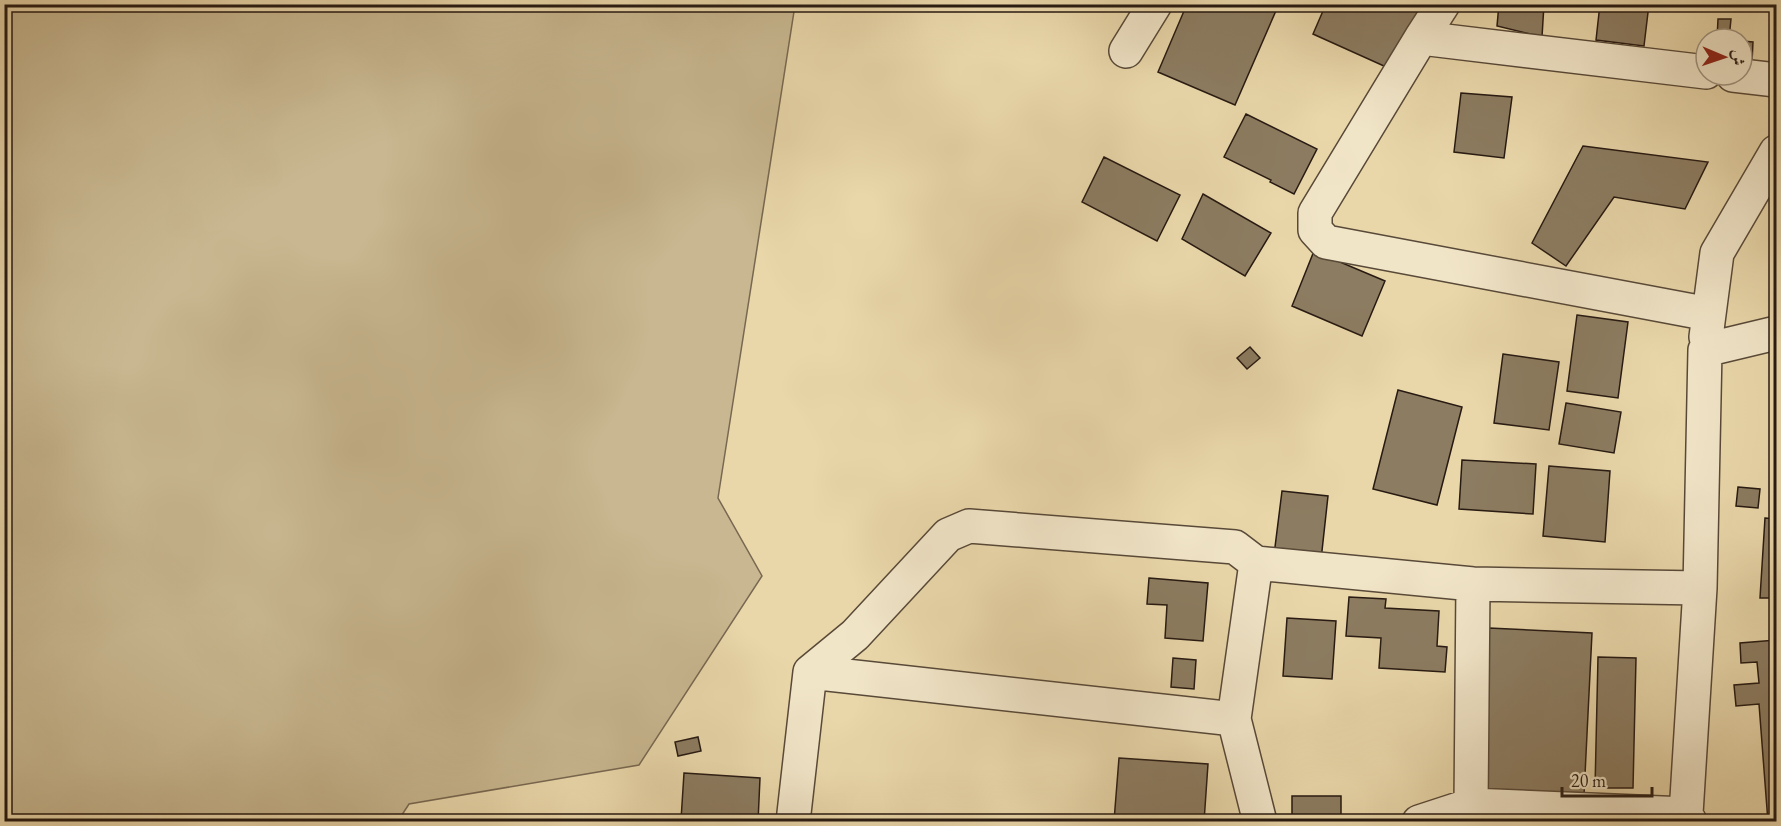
<svg xmlns="http://www.w3.org/2000/svg" width="1781" height="826" viewBox="0 0 1781 826" font-family="'EB Garamond',Amiri,serif">
<style>
.green{fill:#c8b790;stroke:#786851;stroke-width:1.5}
.building{fill:#8c7c61;stroke:#271a12;stroke-width:1.5}
.lines{fill:none;stroke-linecap:round;stroke-linejoin:round}
.minor-casing{stroke:#584938;stroke-width:36}
.minor{stroke:#f1e5c8;stroke-width:33}
</style>
<rect width="100%" height="100%" fill="#e9d7aa"/>
<filter id="stains"><feTurbulence type="fractalNoise" baseFrequency=".00333" numOctaves="4"/><feColorMatrix values="0 0 0 0 .2 0 0 0 0 .09 0 0 0 0 .02 0 0 0 .5 -.17"/></filter>
<radialGradient id="worn" r=".72"><stop offset=".6" stop-color="#630" stop-opacity="0"/><stop offset="1" stop-color="#630" stop-opacity=".3"/></radialGradient>
<path class="green" d="M5,4L795,5L718,498L762,576L639,765L409,804L398,821H5Z"/>
<path class="building" d="M1187,4H1274L1278,6L1235,105L1158,72Z
M1326,4H1422L1395,71L1313,34Z
M1499,4H1544L1542,37L1497,26Z
M1600,4H1649L1644,46L1596,40Z
M1718,19H1731L1729,39H1717Z
M1742,41L1753,42L1752,62L1742,61Z
M1461,93L1512,97L1504,158L1454,152Z
M1246,114L1317,149L1294,194L1270,182L1271,180L1224,157Z
M1583,146L1708,162L1685,209L1614,197L1566,266L1532,243Z
M1104,157L1180,195L1157,241L1082,202Z
M1203,194L1271,233L1245,276L1182,239Z
M1314,251L1385,281L1362,336L1292,306Z
M1577,315L1628,322L1618,398L1567,391Z
M1250,347L1260,358L1247,369L1237,358Z
M1503,354L1559,362L1549,430L1494,423Z
M1398,390L1462,407L1437,505L1373,489Z
M1566,403L1621,412L1614,453L1559,444Z
M1462,460L1536,464L1533,514L1459,509Z
M1549,466L1610,471L1605,542L1543,536Z
M1738,487L1760,489L1758,508L1736,506Z
M1282,491L1328,496L1321,560L1274,555Z
M1765,518L1776,519V598H1760Z
M1149,578L1208,583L1203,641L1165,638L1167,605L1147,604Z
M1349,597L1386,599L1385,608L1439,611L1437,646L1447,647L1445,672L1379,668L1381,638L1346,636Z
M1287,618L1336,621L1332,679L1283,676Z
M1489,628L1592,633L1584,795L1480,789Z
M1776,640V822H1768L1759,704L1736,706L1734,685L1759,683L1757,662L1741,663L1740,643Z
M1598,657L1636,658L1633,788H1595Z
M1173,658L1196,660L1194,689L1171,687Z
M698,737L701,751L678,756L675,742Z
M1119,758L1208,764L1204,822L1114,821Z
M684,773L760,778L758,822L681,820Z
M1292,796H1341V822H1292Z"/>
<g class="lines">
<defs>
<path id="minor" d="M1443,4L1421,38L1315,213V230L1326,242L1709,314
M1421,38L1706,72
M1126,51L1155,4
M1733,75L1776,80
M1706,337L1717,253L1776,152
M1256,563L1234,719L1260,822
M810,672L1234,719
M1471,805L1473,584
M793,822L810,672L855,635L948,535L969,526L1235,547L1256,563L1473,584L1700,588
M1419,822L1471,805L1686,814
M1690,822L1686,814L1700,588L1705,350L1776,333"/>
</defs>
<use href="#minor" class="minor-casing"/>
<use href="#minor" class="minor"/>
</g>
<rect width="1781" height="826" fill="none" stroke="#e9d7aa" stroke-width="24"/>
<rect x="6" y="6" width="1769" height="814" fill="none" stroke="#271a12" stroke-width="3"/>
<rect x="12" y="12" width="1757" height="802" fill="none" stroke="#271a12" stroke-width="1.5"/>
<g transform="translate(1724 57) rotate(92)"><circle r="28" fill="#f1e5c8" stroke="#a0947f" stroke-width="1.5"/>
<path d="M0-4.5L10 22L0 15L-10 22Z" fill="#8f2418"/>
<text y="-9" font-size="16" font-weight="bold" text-anchor="middle" fill="#271a12">ش</text>
</g>
<path d="M1562 787v9h90v-9" fill="none" stroke="#271a12" stroke-width="3"/>
<text x="1571" y="787" font-size="18" fill="#271a12" stroke="#f1e5c8" stroke-width="4.5" paint-order="stroke">20 m</text>
<rect width="100%" height="100%" filter="url(#stains)"/>
<rect width="100%" height="100%" fill="url(#worn)"/>
</svg>
